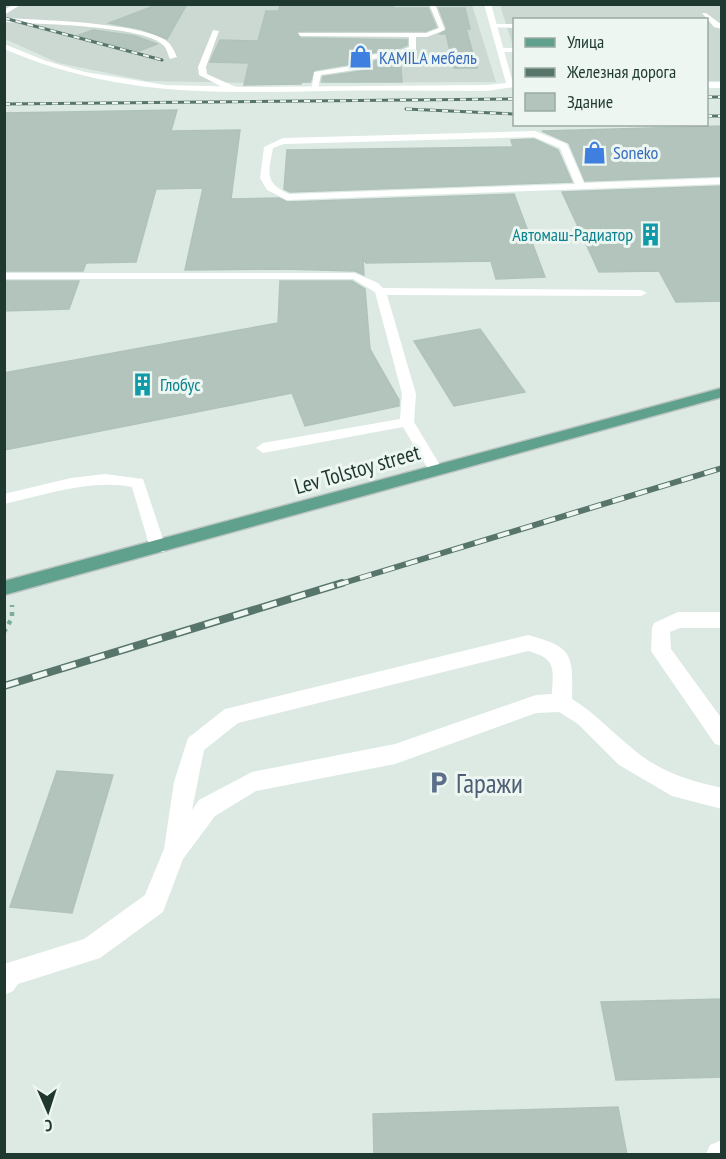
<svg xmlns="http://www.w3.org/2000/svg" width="726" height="1159" viewBox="0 0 726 1159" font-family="'PT Sans Narrow',sans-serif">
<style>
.built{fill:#cbd9d2}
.building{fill:#b2c4bc;stroke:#b0c3ba;stroke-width:1.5}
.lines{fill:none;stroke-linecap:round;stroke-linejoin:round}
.primary-casing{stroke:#bcc4c1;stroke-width:3}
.path{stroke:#7cae9c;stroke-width:4.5;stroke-dasharray:4 5;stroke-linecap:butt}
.service{fill:#fff;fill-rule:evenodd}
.minor{fill:#fff;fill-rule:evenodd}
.primary{fill:#60a18d;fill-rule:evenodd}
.rail-far2-casing{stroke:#58756c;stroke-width:3}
.rail-far1-casing{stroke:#58756c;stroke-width:6}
.rail-casing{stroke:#58756c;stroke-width:8}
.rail-far2{stroke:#edf6f1;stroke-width:2;stroke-dasharray:6;stroke-linecap:butt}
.rail-far1{stroke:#edf6f1;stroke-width:4;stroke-dasharray:12;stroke-linecap:butt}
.rail{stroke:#edf6f1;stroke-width:5;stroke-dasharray:15;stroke-linecap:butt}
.labels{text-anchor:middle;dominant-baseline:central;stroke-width:6;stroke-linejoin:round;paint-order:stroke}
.far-shop-label{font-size:18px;fill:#366cbe;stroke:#edf6f1;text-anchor:start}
.far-culture-label{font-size:18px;fill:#0d838f;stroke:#edf6f1;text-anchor:end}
.street-label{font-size:22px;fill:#1f3931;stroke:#edf6f1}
.near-service-label{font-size:27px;fill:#4e5e75;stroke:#edf6f1;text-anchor:start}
</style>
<rect width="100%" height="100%" fill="#ddeae3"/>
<path class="built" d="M5,5H472L496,82L248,83L147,81L58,63L5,39Z
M500,5H721V81H707L706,20H514V49Z"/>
<path class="building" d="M159,4H187L167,39L141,29L109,23Z
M280,4H393V8H428L436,27L426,31H297L300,38L407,40V45L395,50L367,53L361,62L314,70L310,82H301V84L244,85L249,63L210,62L220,40L258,41L266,11H279Z
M439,8H465L470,29H466L477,68H454L446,34H440L447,29Z
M93,30L135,36L157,44L139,51L76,36Z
M400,57L402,82H322L323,77L369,70L375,61Z
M177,110L171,131L240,130L231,199L279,198L287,202L514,194L545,277L496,279L491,261L366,263L363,259L364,275L355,271L281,269L185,270L203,188L156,189L136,262L86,263L83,271H4V113Z
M722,126V176L585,181L569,143L542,131Z
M534,139L558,150L572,182L290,192L284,189L287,150L513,147L511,140Z
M722,186V301L676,302L659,271L599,272L562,192Z
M4,281H79L69,309L4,311Z
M280,281H352L365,289L370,349L399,400V406L305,426L292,393L4,450V373L278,323Z
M480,329L525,392L454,406L414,341Z
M57,771L113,775L72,913L10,907Z
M722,999V1077L616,1080L601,1002Z
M618,1107L627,1155H374L373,1114Z"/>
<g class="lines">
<defs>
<path id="primary" d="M722,388V397L4,595V581Z"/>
</defs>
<use href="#primary" class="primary-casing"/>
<path class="path" d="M4,632L12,618V605"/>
<path class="service" d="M14,4H22L4,15V10Z
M429,4H435L445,30L427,37H416V50L397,56L373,59L369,68L321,75L318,89L311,91L314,72L363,64L367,55L396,52L409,47V37L300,36L298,33H426L439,28Z
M702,13H706L722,25V29L714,27Z
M4,18C36,20 151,22 170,44C173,48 175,53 177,57L170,59C168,55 167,49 164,46C146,25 35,24 4,22Z
M493,24H514V28L491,27Z
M213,30L219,31L206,67L207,74L238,88V92H232L199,75L198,67Z
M501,48H514V52H498Z
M535,131L567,144L584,183L722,178V184L287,200L267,190L260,178L264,147L283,138ZM534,137L560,148L575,184L289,194C263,182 269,172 273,148L284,144Z
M4,273H355L378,283L383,288L641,290L647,293L641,296L387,295L416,394L414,422L443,470L436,475L431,474L403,427L263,453L256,448L263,443L400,419L402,394L375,292L353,279H4Z
M105,474L143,479L166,548L164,552H152L150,548L132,487C89,479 46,495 4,504V494L71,478Z
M722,1140V1154H706L710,1145Z"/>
<path class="minor" d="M484,4H491L514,87L487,91C435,91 383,90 332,91C212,93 117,97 4,49V44L46,61L85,72L165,85L248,87L487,85L506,83Z
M706,82H722V88H706Z
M678,612H722V628H680L670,632L671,649L722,719V746L715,744L651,651L652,628L654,623Z
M528,635C573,647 573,654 572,699C595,713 612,732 633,749C658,771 690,781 722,788V809L672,796L619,765L578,724L559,712L536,713L395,764L256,791L215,816L183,859L163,912L100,958L18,984L13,991L4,995V964L84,939L145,895L164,849L174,782L188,738L225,709ZM528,651C557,659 553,668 552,694L536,695L395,744L252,772L199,800L192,810L204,750L238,723Z"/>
<use href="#primary" class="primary"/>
<defs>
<path id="rail-far2" d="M4,18L162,60
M706,97H722
M4,104L514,99
M406,109L514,114
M706,116H722"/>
<path id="rail-far1" d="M337,585L722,468"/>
<path id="rail" d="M4,686L342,583"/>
</defs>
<use href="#rail-far2" class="rail-far2-casing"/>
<use href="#rail-far1" class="rail-far1-casing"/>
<use href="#rail" class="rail-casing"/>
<use href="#rail-far2" class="rail-far2"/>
<use href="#rail-far1" class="rail-far1"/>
<use href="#rail" class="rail"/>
</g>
<defs>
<symbol id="shop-bare" viewBox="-9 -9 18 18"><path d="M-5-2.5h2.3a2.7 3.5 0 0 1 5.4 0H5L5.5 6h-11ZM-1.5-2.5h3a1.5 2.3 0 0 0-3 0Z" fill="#3f7fe0" stroke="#edf6f1" stroke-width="2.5" paint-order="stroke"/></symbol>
<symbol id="building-bare" viewBox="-9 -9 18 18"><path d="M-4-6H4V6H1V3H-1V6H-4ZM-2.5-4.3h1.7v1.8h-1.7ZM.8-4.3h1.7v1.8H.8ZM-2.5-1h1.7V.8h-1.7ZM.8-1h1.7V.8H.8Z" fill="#0f9aa8" stroke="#edf6f1" stroke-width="2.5" paint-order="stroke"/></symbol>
<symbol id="parking-bare" viewBox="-9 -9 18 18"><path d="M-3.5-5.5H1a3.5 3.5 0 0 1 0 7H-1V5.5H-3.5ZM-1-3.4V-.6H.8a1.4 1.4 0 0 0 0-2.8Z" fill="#5c6f8a" stroke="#edf6f1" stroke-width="2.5" paint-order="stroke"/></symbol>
</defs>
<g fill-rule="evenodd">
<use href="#shop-bare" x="344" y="40" width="33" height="33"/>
<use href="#shop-bare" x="578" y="136" width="33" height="33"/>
<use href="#building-bare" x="634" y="218" width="33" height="33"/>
<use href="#building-bare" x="126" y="368" width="33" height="33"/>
<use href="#parking-bare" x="422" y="766" width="33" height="33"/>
</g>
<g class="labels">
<g class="far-shop-label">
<text x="379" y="57">KAMILA мебель</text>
<text x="613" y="152">Soneko</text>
</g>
<g class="far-culture-label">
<text x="633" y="234">Автомаш-Радиатор</text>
<text x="160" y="384" text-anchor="start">Глобус</text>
</g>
<g class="street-label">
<text transform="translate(357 469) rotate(-16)">Lev Tolstoy street</text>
</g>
<g class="near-service-label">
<text x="456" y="783">Гаражи</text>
</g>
</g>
<rect width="726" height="1159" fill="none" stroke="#1f3931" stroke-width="12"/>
<rect x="513" y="18" width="195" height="108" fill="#edf6f1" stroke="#9baaa4" stroke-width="1.5"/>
<rect x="525" y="38" width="30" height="9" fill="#60a18d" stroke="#9baaa4" stroke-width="1.5"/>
<text x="567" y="48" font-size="18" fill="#1f3931">Улица</text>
<rect x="525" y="68" width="30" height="9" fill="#58756c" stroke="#9baaa4" stroke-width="1.5"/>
<text x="567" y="78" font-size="18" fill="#1f3931">Железная дорога</text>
<rect x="525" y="93" width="30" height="18" fill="#b2c4bc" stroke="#9baaa4" stroke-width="1.5"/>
<text x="567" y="108" font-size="18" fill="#1f3931">Здание</text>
<g transform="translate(48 1111) rotate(177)" stroke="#edf6f1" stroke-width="4.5" paint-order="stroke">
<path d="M0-4.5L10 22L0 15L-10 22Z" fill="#1f3931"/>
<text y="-9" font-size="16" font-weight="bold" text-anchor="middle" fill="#1f3931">С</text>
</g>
</svg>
